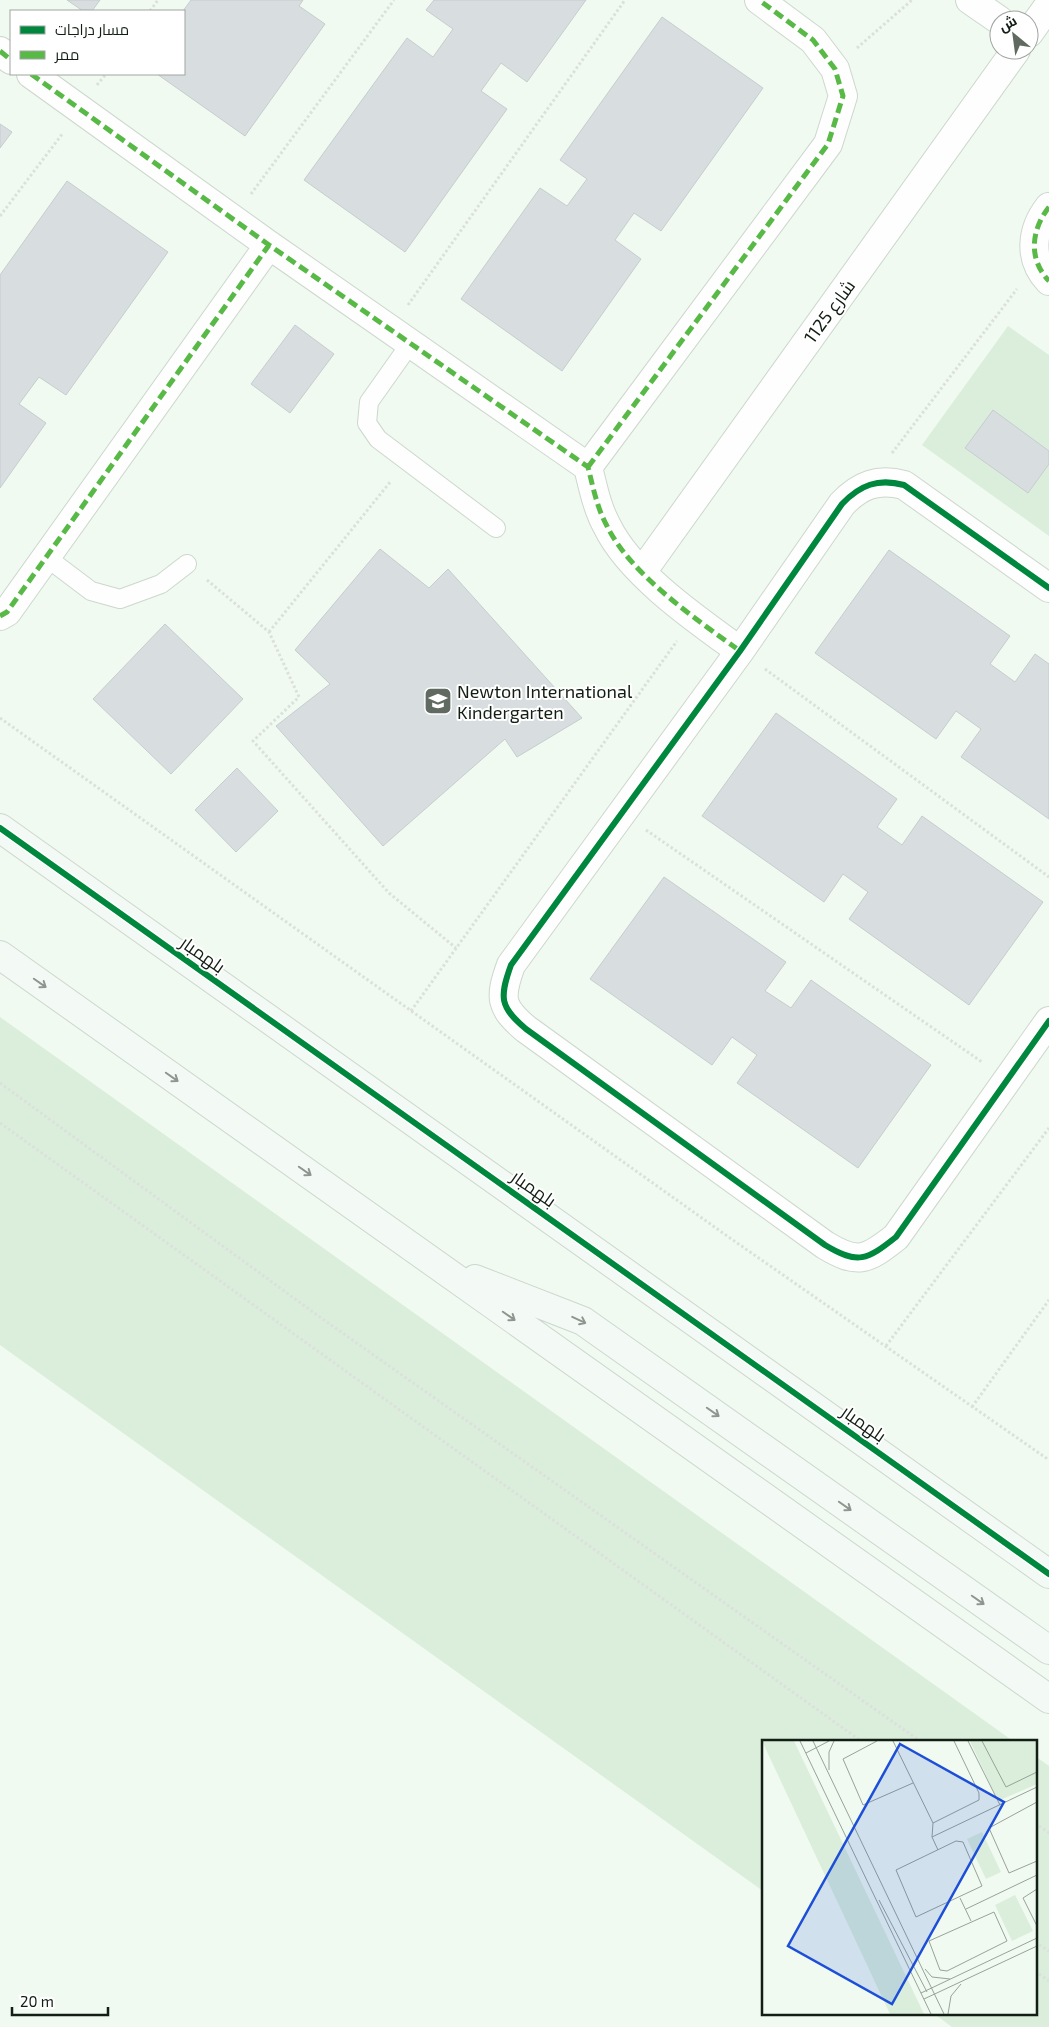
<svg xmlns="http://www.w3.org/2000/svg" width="1049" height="2027" viewBox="0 0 1049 2027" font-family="'Exo 2',Cairo,sans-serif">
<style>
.green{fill:#daeedb}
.building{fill:#d8dde0;stroke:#c7ccce}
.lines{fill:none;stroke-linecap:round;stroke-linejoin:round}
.lane-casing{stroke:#cdd7ce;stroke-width:20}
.street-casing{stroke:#cdd7ce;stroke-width:30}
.secondary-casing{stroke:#cdd7ce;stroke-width:30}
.path{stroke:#dce0dc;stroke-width:3;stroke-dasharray:2.5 2.5;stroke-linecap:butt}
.lane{stroke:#fdfefd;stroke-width:18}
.street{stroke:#fdfefd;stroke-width:28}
.secondary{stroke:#f3f9f4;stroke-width:28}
.quiet{stroke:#58b947;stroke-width:5;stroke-dasharray:10 5;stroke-linecap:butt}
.cycleway-casing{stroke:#fff;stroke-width:9}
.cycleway{stroke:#00873e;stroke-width:6}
.oneway{stroke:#8e968f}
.labels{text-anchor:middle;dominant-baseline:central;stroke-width:4;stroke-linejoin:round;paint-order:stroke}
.street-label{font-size:18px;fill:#121d13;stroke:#fff}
.poi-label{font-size:18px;fill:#121d13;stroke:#fff;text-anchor:start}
.inset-road{fill:none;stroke:#97a298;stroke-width:1}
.view{fill:#1d4ed8;fill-opacity:0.15;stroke:#1d4ed8;stroke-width:2.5}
.inset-edge{fill:none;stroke:#121d13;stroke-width:2.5}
</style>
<rect width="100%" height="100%" fill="#f0faf0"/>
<path class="green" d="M1008,326L1049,355V536L922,445Z
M0,1017L1013,1741H763V1891L0,1345Z
M1035,1756L1049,1766V2027H952L933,2013H1035Z"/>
<path class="building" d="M67,0H100L92,11H83Z
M191,0H303L299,6L325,24L245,136L157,74H184L183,11Z
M434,0H586L527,82L501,63L481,91L507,109L405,252L304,180L407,38L433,57L453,29L426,10Z
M662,17L763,88L661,231L634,213L615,240L641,259L562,371L461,299L540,188L567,206L587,179L560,160Z
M0,124L12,132L0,148Z
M67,181L168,252L66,395L39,377L19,404L46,423L0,488V275Z
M295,325L334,354L290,413L251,384Z
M993,410L1049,451V464L1028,493L965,448Z
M380,549L429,588L448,569L582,718L517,757L505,739L383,846L276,726L330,684L295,650Z
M889,550L1010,636L990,664L1015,682L1035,654L1049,664V819L961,757L981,729L956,711L936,739L815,653Z
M165,624L243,699L171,774L93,699Z
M776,713L897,799L877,827L902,845L922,816L1043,902L969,1005L849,919L868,892L843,874L824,902L702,816Z
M237,768L278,811L236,852L195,810Z
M664,877L786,962L765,991L791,1008L811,980L931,1065L858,1168L737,1083L757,1055L732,1037L712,1065L590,979Z"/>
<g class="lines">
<defs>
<path id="lane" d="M410,344L369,402L367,423L378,439L496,528
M46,557L91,591L120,599L161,584L187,564"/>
<path id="street" d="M970,0L999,20
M1029,33L1049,5
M0,51L11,60
M31,74L269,245L588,467C593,487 597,508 607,526C630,574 697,620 740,651
M1049,207C1031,230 1028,259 1049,281
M588,467L828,144L843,96L835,69L813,40L759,0
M642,572L1016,50
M1049,588L904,485C878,478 860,485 842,504L740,651L511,965C499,998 500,1007 526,1029L825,1245C858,1265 867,1260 896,1237L1049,1021
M0,616L7,612L269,245"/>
<path id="secondary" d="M0,828L1049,1574
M0,955L1049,1699
M475,1279L583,1321L1049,1650"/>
</defs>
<use href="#lane" class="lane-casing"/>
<use href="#street" class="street-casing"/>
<use href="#secondary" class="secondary-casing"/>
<path class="path" d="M150,11L158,0
M857,48L912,0
M97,85L106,74
M251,194L394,0
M0,216L63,133
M408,305L625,0
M892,453L1017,289
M207,580L269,632L299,697L253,741L389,893L456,948
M269,632L391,481
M765,669L1049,877
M0,718L730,1238L1049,1460
M646,830L982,1062
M411,1011L677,641
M0,1083L317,1315L920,1741
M0,1123L861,1741
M886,1346L1049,1128
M972,1407L1049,1300
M1035,1823L1049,1833
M1035,1942L1049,1951
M1035,1971L1049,1981"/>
<use href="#lane" class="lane"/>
<use href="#street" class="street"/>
<use href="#secondary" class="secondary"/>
<path class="quiet" d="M0,51L11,60
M31,74L269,245L588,467C593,487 597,508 607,526C630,574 697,620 740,651
M1049,207C1031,230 1028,259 1049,281
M588,467L828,144L843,96L835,69L813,40L759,0
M0,616L7,612L269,245"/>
<defs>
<path id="cycleway" d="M1049,588L904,485C878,478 860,485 842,504L740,651L511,965C499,998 500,1007 526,1029L825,1245C858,1265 867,1260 896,1237L1049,1021
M0,828L1049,1574"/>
</defs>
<use href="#cycleway" class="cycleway-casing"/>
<use href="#cycleway" class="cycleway"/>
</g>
<defs><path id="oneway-shaft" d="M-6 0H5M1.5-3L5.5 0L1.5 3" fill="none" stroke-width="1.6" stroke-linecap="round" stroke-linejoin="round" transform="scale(1.25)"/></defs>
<g class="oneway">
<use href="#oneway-shaft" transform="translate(40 983) rotate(35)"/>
<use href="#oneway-shaft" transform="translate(172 1077) rotate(35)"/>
<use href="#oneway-shaft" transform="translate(305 1171) rotate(35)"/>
<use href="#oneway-shaft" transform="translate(509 1316) rotate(35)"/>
<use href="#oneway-shaft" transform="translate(579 1320) rotate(25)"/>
<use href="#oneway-shaft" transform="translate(713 1412) rotate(35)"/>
<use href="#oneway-shaft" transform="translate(845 1506) rotate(35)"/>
<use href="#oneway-shaft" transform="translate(978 1600) rotate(35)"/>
</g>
<defs>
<symbol id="school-square" viewBox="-11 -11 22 22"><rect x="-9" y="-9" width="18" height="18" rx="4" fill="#606a60" stroke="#fff"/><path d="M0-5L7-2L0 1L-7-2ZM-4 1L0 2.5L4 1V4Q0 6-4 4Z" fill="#fff"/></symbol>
</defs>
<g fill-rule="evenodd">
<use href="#school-square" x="422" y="685" width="32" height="32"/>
</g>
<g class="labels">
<g class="street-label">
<text transform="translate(829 311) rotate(-54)">شارع 1125</text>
<text transform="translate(203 954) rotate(35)">بلهمبار</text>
<text transform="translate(534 1188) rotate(35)">بلهمبار</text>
<text transform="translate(864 1423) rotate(35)">بلهمبار</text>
</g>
<g class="poi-label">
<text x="457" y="691">Newton International<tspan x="457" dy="21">Kindergarten</tspan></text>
</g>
</g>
<g transform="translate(762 1740)">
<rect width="275" height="275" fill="#f0faf0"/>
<path d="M0,1H32L162,274H128ZM208,1H275V44L236,61ZM220,92L239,132L224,139L205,99ZM253,155L271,191L250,201L233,165Z" fill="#daeedb"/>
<path class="inset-road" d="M38,1L169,274M51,1L182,274M115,1L81,19L101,65L151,43M131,1L171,83L170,97L176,110M206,1L238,65M220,1L244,47L275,32M44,13L67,1M67,30V12L72,1M275,62L227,88L247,133L275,121M171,83L217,60V53L192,1M170,97L275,47M194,101L201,102L220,146L154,177L134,130ZM275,149L261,158L275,186M198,158L209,181M117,160L165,252M204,169L275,135M232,172L245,201L185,231L178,230L167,201ZM163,229L170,237L188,239M159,253L275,198M162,259L275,206M186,274L189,256L199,244"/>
<path class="view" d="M138,4L242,62L130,264L26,206Z"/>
<rect width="275" height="275" class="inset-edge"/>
</g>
<rect x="10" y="10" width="175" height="65" fill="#ffffff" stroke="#a0a5a1"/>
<rect x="20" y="26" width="25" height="8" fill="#00873e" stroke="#a0a5a1"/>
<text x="55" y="35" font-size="15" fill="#121d13">مسار دراجات</text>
<rect x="20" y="51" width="25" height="8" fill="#58b947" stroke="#a0a5a1"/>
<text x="55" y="60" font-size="15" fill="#121d13">ممر</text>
<g transform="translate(1014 35) rotate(331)"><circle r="24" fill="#ffffff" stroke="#a0a5a1"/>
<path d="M0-4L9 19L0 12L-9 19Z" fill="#606a60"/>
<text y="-8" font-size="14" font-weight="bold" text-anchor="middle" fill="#121d13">ش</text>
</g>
<path d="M12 2007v8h96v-8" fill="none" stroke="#121d13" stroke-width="2.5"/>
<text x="20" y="2007" font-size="15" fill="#121d13" stroke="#ffffff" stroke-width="4" paint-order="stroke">20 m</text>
</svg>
